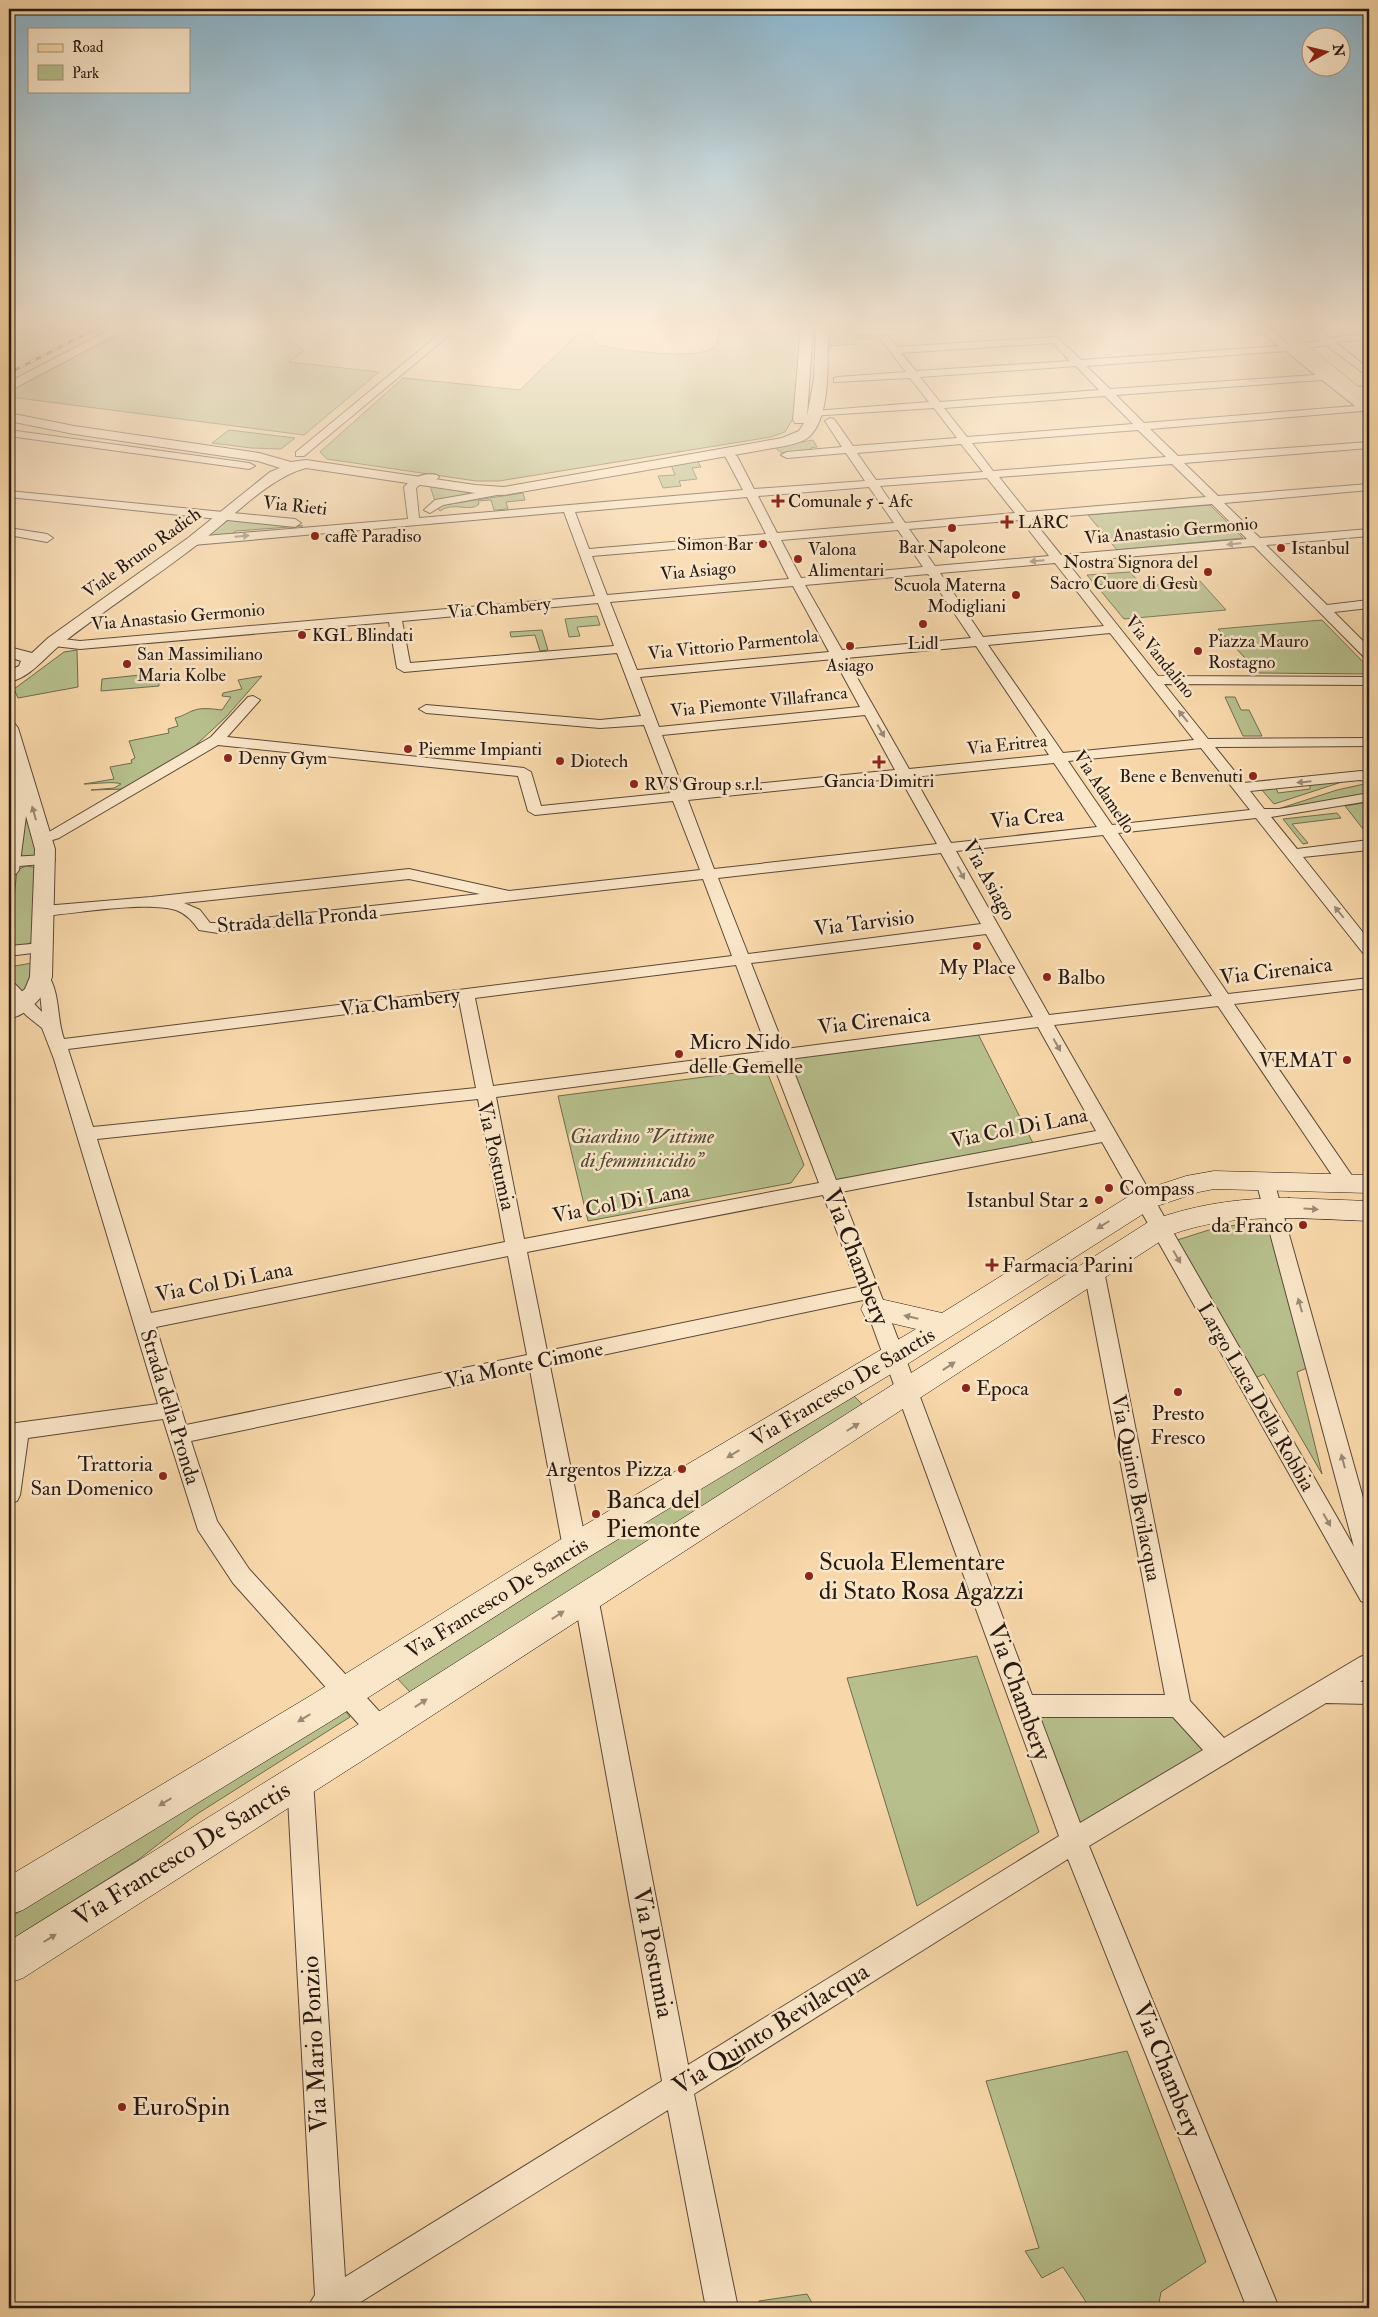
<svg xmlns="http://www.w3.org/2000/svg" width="1378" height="2317" viewBox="0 0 1378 2317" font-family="'IM FELL Double Pica',serif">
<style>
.green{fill:#b7c08d;stroke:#6e6c50}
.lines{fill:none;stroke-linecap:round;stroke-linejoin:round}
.minor-casing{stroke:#5a4938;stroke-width:2}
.tertiary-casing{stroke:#5a4938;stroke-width:2}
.secondary-casing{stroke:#261912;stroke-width:1}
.primary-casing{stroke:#261912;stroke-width:1}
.minor{fill:#fae6c8;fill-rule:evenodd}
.tertiary{fill:#fae6c8;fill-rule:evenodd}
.secondary{fill:#fae6c8;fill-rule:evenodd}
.primary{fill:#f8d8aa;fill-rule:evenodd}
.rail-casing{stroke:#261912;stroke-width:3}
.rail{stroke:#fae6c8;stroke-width:2;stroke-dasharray:6;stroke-linecap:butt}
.oneway{fill:#9b8a76}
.poi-dot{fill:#8f2418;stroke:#fae6c8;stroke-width:2}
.labels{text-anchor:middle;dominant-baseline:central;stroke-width:5;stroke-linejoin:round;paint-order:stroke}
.far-poi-label{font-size:18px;fill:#261912;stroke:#fae6c8;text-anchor:start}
.far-street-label{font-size:18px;fill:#261912;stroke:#fae6c8}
.street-label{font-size:21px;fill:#261912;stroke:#fae6c8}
.poi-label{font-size:21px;fill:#261912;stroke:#fae6c8;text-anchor:start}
.park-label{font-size:21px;font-style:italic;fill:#524b37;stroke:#fae6c8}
.near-street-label{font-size:25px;fill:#261912;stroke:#fae6c8}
.near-poi-label{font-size:25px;fill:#261912;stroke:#fae6c8;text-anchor:start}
</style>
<rect width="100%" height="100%" fill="#f8d8aa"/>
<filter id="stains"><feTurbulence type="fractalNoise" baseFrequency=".004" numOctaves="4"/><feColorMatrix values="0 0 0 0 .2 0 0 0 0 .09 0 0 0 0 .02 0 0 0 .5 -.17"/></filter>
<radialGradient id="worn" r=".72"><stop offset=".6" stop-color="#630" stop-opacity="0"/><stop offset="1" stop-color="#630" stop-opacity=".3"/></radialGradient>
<path class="green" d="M130,327H260L251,334L290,338L304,351L289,362L379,372L304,435L18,398L9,399V389Z
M585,327H598L590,336L599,345C618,350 703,362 715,346C719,341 719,332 720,327H805L794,417L785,432L771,437L499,481H476L327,459L320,452L403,378L520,390Z
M831,327H1046V333L849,328L853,335L874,334L877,338L854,339L857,344L830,346Z
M229,430L295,438L281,449L251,448L212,443Z
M813,440L817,447L810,448L812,451L782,453L774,447Z
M699,460L698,462L701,467L692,468L697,479L679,481L681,486L663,488L658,476L675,475L671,465Z
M430,486L485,492L435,501Z
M523,493L525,500L506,502L508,509L494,510L491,500L478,501L479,504C471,513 453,501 440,511L438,508L443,505Z
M1210,505L1243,538L1117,550L1088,515Z
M230,519H236L303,526L236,531C229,538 216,540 208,535Z
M1130,572L1138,581L1095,585L1087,575Z
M1200,581L1226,610L1124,619L1100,590Z
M597,616L600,625L577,627L580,636L569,637L565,619Z
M1322,620L1369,668V674L1259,673L1218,629Z
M542,630L548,650L540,651L535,635L511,637L510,632Z
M77,650L78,687L18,698L14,689L64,652Z
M159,673V686L101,691L102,679Z
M262,676L226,717L184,756L126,789L91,790L114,788L121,784C115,781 94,784 84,784L114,779L110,767L132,763L131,760L135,758L129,741L169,733L168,729L178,726L175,718C183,716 187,713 192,711C201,707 213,709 222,710L231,697L222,696L223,693L242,689L238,680Z
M1225,697H1235L1241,710H1249L1262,736H1243Z
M1351,779L1274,804L1261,789L1276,788L1278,793L1310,789V784Z
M1369,783V793L1280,811L1278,809L1337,790Z
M1369,802V809L1367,812L1369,818V833L1367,834L1345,806Z
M24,810L38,855L19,858Z
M1337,813L1341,818L1292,824L1308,843L1303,844L1283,819Z
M26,866L39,868L36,938C28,946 19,949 9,943L17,870Z
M32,963V987L19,997L9,967Z
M976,1030L1036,1149L829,1187L779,1056Z
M766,1069L804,1165L791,1183L588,1221L558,1096Z
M1242,1224L1278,1225L1317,1364L1297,1372L1322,1474L1264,1374L1247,1382L1168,1243L1212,1229Z
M850,1392L863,1405L410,1692L396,1677Z
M977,1656L1039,1832L917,1906L847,1678Z
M1024,1706H1179L1222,1753L1074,1841Z
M344,1709L350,1717L197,1814L138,1860L9,1941V1918Z
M1127,2051L1206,2262L1161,2292L1158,2308H1090L1063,2267L1042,2278L1025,2251L1039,2248L986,2081Z
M807,2294L815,2308H761L759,2301Z"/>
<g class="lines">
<defs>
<path id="minor" d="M448,327H459L304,456H296V452Z
M1256,327H1267L1290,345L1320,341L1304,327H1315L1329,338L1369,333V339L1335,342L1369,369V377L1326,345L1297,350L1369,407V414L1362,411L1150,429L1178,456L1369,442V448L1184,463L1218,496L1369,484V490L1224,503L1260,538L1369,529V536L1266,545L1327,605L1369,600V608L1334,612L1369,647V658L1364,657L1254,546L1067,562L1158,676L1369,677V685L1164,684L1208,739L1369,738V746L1215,747L1244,783L1361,771L1369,773V782L1360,780L1250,791L1264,809H1279L1369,793V801L1271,817L1297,849L1369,840V850L1303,857L1369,940V955L1363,953L1256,818L1118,833L1228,994L1369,978V988L1234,1004L1357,1183L1354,1187L1347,1189L1340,1187L1218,1006L1054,1025L1354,1547L1256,1181L1258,1177L1265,1175L1272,1177L1274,1181L1369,1519V1568L1366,1567L1369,1573V1604L1361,1601L1102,1142L841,1192L905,1357L1032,1695H1165L1084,1271L1087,1266L1094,1264L1101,1266L1104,1271L1190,1701L1224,1738L1360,1657L1369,1654V1676L1360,1682H1369V1704L1326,1703L1089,1846L1279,2308H1247L1068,1859L694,2094L738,2308H706L668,2110L351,2308H307L315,2295L287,1780L291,1772L300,1769L309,1772L313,1780L345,2277L662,2081L574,1597L578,1590L586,1587L594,1590L598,1597L688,2065L1059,1836L863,1300L550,1366L587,1548L583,1555L575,1557L567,1555L563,1548L530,1370L191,1441L217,1521L249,1569L389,1722L393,1730L389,1738L380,1741L371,1738L233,1583L198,1530L163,1419L28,1438L20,1495L17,1501L9,1504V1424L158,1404L54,1059L42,1028L27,1016L9,998V983L15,984L42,1012L40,993L33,977L35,973H47C61,994 56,1017 64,1039L732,956L703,879L218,933L199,930C193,922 187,914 176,910C145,901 78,913 44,916L38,914L36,911L38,908L44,906L151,897L409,869L509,891L700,870L673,801L535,815L528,811L518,776L218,745L59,838L43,843L38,841L35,838L38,835L49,832L211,737L248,697L253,696L260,700L227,737L524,768L531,772L541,806L670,793L644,725L600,728L426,713L419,709L426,705L600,720L641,716L617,653L404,672L397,668L389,622L80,649L54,646L47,642L54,638L80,641L595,596L564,512L193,545L187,541L193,537L408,519L404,487C413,477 424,472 437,475L439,477L437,479L423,482L416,488L419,518L743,490L725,456L731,453L737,456L754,489L865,481L846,453L787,458L781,455L787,452L842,447L825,421L830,418L834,419L853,446L957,438L934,408L810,416V412L814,411L929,402L910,378L834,382V378L838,377L906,372L879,337L881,335H887L897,347L1055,337L1058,338L1081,360L1279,346ZM1053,343L1070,361L916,371L901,353ZM1286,351L1315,375L1110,389L1086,366ZM1076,366L1099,390L940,402L920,377ZM1322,380L1355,406L1144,423L1116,395ZM1105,396L1133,424L967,437L944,408ZM1138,430L1166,457L993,471L972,443ZM961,444L983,472L876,480L857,453ZM1172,464L1206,497L1027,512L999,477ZM987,478L1015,513L905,523L880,486ZM869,487L894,523L777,533L758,496ZM747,497L766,534L589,549L575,512ZM1212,504L1247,539L1061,555L1032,519ZM1021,520L1049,556L935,566L909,529ZM898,530L923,567L801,578L781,540ZM770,541L789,579L607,595L592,556ZM1055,563L1104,626L983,637L940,573ZM928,574L971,638L842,650L805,585ZM793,586L829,652L637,670L610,602ZM598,603L614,646L410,663L402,621ZM1110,633L1194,740L1063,753L988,645ZM976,646L1049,755L909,769L846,658ZM834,659L860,707L659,727L640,677ZM865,715L895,770L684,791L662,735ZM1201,748L1250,810L1112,825L1068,761ZM1054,763L1097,827L951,843L914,777ZM900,778L937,844L714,869L688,800ZM1103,835L1212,996L1049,1015L956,851ZM941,853L981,924L748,954L718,878ZM409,879L480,894L218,923H210L200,910L184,903ZM986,934L1033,1017L785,1049L751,963ZM736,965L768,1051L493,1086L475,998ZM459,1000L476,1088L93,1127L68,1049ZM1038,1027L1096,1131L836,1180L789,1059ZM772,1061L819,1183L524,1239L496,1097ZM478,1099L505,1242L151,1313L97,1139ZM823,1195L858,1287L547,1351L527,1252ZM508,1256L527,1355L186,1425L156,1327ZM1040,1717H1173L1203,1750L1080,1823Z
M1369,386V392L1355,393L1350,390L1355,387Z
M9,430L249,463L255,466L249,469L9,436Z
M504,488L508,489L510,491L508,493L443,505L430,513L424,510L435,500Z
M9,491L295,519L301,523L295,527L9,497Z
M9,528L47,534L53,538L47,542L9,535Z
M47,855L52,857L55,860L52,863L9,867V857Z
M42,943L48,945L50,948L48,951L9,956V946Z"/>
<path id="tertiary" d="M115,327H130L9,391V382Z
M801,327H813L807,416L814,379L816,327H828C827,356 832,414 810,436C804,442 793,444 785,446L504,495L475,493L306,468C269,477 229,521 198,544C153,579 104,610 60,645C43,659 31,677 9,682V671L19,666L21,661L9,657V647L32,653L48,638L188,538L270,472L280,468L258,461L74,434L9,421V413L74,426L259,453L291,462L306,460L475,485L504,487L782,438L799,431L804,423H795L793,420Z
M9,723L15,724L18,728L55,849L52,977C45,996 29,1014 9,1019V1002L25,989L30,977L35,849L26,816L19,870L16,874L9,876V776L14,775L9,758Z"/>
<path id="secondary" d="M1214,1171L1369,1175V1193L1214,1189L1199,1192L1154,1207L906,1365L587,1558L336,1718L23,1910L9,1915V1876L310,1696L563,1538L916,1329L865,1317L861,1309L865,1301L876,1298L942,1313L1134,1193L1186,1176Z
M1289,1198L1369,1201V1221C1301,1219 1235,1211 1170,1235L393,1741L23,1978L9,1983V1941L367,1719L1150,1221C1196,1204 1240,1198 1289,1198Z"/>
<path id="primary" d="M1269,327H1284L1369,395V407L1364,405Z"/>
</defs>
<use href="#minor" class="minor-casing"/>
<use href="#tertiary" class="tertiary-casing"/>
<use href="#secondary" class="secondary-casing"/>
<use href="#primary" class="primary-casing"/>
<use href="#minor" class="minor"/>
<use href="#tertiary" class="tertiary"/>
<use href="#secondary" class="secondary"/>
<use href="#primary" class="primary"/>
<defs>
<path id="rail" d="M9,373L100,327"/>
</defs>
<use href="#rail" class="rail-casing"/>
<use href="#rail" class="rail"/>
</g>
<defs><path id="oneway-solid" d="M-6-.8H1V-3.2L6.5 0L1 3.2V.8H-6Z" transform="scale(1.25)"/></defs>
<g class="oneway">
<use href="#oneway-solid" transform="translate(242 536) rotate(-5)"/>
<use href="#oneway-solid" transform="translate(1234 544) rotate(175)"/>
<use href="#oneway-solid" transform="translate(1037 561) rotate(175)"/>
<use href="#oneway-solid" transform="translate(1183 716) rotate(-129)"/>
<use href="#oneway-solid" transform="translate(881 731) rotate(61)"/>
<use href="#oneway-solid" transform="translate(1304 782) rotate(174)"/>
<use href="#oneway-solid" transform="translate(34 813) rotate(-106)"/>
<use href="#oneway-solid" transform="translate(961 873) rotate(61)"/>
<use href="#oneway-solid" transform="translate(1339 912) rotate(-129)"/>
<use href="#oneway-solid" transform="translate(1057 1045) rotate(61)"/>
<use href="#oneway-solid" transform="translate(1311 1209) rotate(3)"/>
<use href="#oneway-solid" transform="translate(1103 1225) rotate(148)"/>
<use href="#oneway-solid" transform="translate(1177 1257) rotate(60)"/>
<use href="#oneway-solid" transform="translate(1300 1305) rotate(-106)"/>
<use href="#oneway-solid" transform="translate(911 1317) rotate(-167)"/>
<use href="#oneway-solid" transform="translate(949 1366) rotate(-33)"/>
<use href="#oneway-solid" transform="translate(853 1427) rotate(-32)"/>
<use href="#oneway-solid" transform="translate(733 1454) rotate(149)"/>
<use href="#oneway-solid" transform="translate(1343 1461) rotate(-105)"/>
<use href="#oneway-solid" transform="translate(1327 1520) rotate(60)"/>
<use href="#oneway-solid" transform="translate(558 1615) rotate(-33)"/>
<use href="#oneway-solid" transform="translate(421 1703) rotate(-33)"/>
<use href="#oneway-solid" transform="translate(304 1718) rotate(149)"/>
<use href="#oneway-solid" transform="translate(165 1802) rotate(149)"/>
<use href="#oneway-solid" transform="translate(50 1938) rotate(-32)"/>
</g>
<linearGradient id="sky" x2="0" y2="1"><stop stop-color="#8ab6ce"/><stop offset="0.5" stop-color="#fcedd9"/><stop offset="1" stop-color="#fcedd9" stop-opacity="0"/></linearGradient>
<rect width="1378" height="651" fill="url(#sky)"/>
<g class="poi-dot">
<path d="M775.5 493.5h5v5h5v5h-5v5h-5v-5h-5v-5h5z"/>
<path d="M1004.5 514.5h5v5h5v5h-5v5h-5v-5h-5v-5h5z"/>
<circle cx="952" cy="528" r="5"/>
<circle cx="315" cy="536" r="5"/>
<circle cx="763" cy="544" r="5"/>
<circle cx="1281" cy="548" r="5"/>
<circle cx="798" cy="559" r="5"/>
<circle cx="1208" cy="572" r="5"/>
<circle cx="1016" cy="595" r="5"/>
<circle cx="923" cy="624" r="5"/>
<circle cx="302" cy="635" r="5"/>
<circle cx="850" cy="646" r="5"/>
<circle cx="1198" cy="651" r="5"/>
<circle cx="127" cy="664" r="5"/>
<circle cx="408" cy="749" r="5"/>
<circle cx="228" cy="758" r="5"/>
<circle cx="560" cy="761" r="5"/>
<path d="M876.5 754.5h5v5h5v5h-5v5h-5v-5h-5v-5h5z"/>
<circle cx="1253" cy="776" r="5"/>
<circle cx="634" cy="784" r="5"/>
<circle cx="977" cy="946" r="5"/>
<circle cx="1047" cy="977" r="5"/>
<circle cx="679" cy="1054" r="5"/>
<circle cx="1347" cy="1060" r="5"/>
<circle cx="1109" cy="1188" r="5"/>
<circle cx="1099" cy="1200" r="5"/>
<circle cx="1303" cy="1225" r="5"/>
<path d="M989.5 1257.5h5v5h5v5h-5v5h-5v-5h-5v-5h5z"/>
<circle cx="966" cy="1388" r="5"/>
<circle cx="1178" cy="1392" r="5"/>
<circle cx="682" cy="1469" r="5"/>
<circle cx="163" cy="1476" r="5"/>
<circle cx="596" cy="1514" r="5"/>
<circle cx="809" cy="1576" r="5"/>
<circle cx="122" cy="2107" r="5"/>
</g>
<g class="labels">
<g class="far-poi-label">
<text x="788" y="501">Comunale 5 - Afc</text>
<text x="1018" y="522">LARC</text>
<text x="325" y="536">caffè Paradiso</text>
<text x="753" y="544" text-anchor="end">Simon Bar</text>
<text x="952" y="547" text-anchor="middle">Bar Napoleone</text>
<text x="1291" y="548">Istanbul</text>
<text x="808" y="549">Valona<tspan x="808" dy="21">Alimentari</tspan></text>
<text x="1198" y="562" text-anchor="end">Nostra Signora del<tspan x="1198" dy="21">Sacro Cuore di Gesù</tspan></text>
<text x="1006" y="585" text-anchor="end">Scuola Materna<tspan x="1006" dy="21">Modigliani</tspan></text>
<text x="312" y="635">KGL Blindati</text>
<text x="1208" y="641">Piazza Mauro<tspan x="1208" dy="21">Rostagno</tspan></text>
<text x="923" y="643" text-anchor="middle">Lidl</text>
<text x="137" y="654">San Massimiliano<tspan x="137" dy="21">Maria Kolbe</tspan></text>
<text x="850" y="665" text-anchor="middle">Asiago</text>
<text x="418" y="749">Piemme Impianti</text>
<text x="238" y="758">Denny Gym</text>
<text x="570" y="761">Diotech</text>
<text x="1243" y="776" text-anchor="end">Bene e Benvenuti</text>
<text x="879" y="781" text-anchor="middle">Gancia Dimitri</text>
<text x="644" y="784">RVS Group s.r.l.</text>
</g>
<g class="far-street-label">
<text transform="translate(295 506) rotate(6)">Via Rieti</text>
<text transform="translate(1171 531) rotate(-5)">Via Anastasio Germonio</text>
<text transform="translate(142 553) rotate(-36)">Viale Bruno Radich</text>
<text transform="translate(698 571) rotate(-5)">Via Asiago</text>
<text transform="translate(499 608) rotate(-5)">Via Chambery</text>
<text transform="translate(178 617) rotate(-5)">Via Anastasio Germonio</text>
<text transform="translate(733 645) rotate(-6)">Via Vittorio Parmentola</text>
<text transform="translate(1160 657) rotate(51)">Via Vandalino</text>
<text transform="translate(759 702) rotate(-6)">Via Piemonte Villafranca</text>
<text transform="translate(1007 745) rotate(-6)">Via Eritrea</text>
<text transform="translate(1104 792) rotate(56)">Via Adamello</text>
</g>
<g class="street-label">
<text transform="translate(1027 818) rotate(-6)">Via Crea</text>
<text transform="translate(989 880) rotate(61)">Via Asiago</text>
<text transform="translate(297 919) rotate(-5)">Strada della Pronda</text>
<text transform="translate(864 923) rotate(-7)">Via Tarvisio</text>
<text transform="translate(1276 971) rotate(-7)">Via Cirenaica</text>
<text transform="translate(400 1002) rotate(-7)">Via Chambery</text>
<text transform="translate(874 1021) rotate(-7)">Via Cirenaica</text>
<text transform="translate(1019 1128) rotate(-11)">Via Col Di Lana</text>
<text transform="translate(496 1156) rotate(77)">Via Postumia</text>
<text transform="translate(621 1203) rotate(-11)">Via Col Di Lana</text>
<text transform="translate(224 1282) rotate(-11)">Via Col Di Lana</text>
<text transform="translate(524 1365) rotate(-12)">Via Monte Cimone</text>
<text transform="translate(843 1387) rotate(-31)">Via Francesco De Sanctis</text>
<text transform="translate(1256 1397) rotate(60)">Largo Luca Della Robbia</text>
<text transform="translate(170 1407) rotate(73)">Strada della Pronda</text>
<text transform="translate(1136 1488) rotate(79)">Via Quinto Bevilacqua</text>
<text transform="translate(497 1598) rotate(-32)">Via Francesco De Sanctis</text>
</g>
<g class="poi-label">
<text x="977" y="967" text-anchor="middle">My Place</text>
<text x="1057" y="977">Balbo</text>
<text x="689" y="1042">Micro Nido<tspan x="689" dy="24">delle Gemelle</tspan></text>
<text x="1337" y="1060" text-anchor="end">VEMAT</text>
<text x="1119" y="1188">Compass</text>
<text x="1089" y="1200" text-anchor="end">Istanbul Star 2</text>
<text x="1293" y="1225" text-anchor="end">da Franco</text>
<text x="1002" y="1265">Farmacia Parini</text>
<text x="976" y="1388">Epoca</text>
<text x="1178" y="1413" text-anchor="middle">Presto<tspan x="1178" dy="24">Fresco</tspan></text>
<text x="153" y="1464" text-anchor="end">Trattoria<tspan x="153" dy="24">San Domenico</tspan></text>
<text x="672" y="1469" text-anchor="end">Argentos Pizza</text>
</g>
<g class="park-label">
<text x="642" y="1136">Giardino "Vittime<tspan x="642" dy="24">di femminicidio"</tspan></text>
</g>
<g class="near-street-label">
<text transform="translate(856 1257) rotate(69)">Via Chambery</text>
<text transform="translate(1019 1692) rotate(70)">Via Chambery</text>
<text transform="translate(182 1854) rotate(-32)">Via Francesco De Sanctis</text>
<text transform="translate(653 1953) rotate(79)">Via Postumia</text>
<text transform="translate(771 2029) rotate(-32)">Via Quinto Bevilacqua</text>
<text transform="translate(315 2044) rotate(-93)">Via Mario Ponzio</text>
<text transform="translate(1167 2070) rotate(68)">Via Chambery</text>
</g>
<g class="near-poi-label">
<text x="606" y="1500">Banca del<tspan x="606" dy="29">Piemonte</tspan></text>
<text x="819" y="1562">Scuola Elementare<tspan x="819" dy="29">di Stato Rosa Agazzi</tspan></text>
<text x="132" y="2107">EuroSpin</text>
</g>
</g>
<rect width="1378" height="2317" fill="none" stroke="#f8d8aa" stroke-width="30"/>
<rect x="10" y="10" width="1358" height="2297" fill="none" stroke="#261912" stroke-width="2.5"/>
<rect x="15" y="15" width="1348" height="2287" fill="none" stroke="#261912"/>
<rect x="28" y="28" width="162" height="65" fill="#fae6c8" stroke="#a5947f"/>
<rect x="38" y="44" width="25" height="8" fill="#f8d8aa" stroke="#a5947f"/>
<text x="72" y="52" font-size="15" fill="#261912">Road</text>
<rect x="38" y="65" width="25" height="15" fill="#b7c08d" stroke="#a5947f"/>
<text x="72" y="78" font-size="15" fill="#261912">Park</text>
<g transform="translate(1326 52) rotate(82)"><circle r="24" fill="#fae6c8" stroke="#a5947f"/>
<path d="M0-4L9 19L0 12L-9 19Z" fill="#8f2418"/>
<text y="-8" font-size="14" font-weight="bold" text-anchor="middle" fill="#261912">N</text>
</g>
<rect width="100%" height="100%" filter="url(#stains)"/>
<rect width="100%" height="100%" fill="url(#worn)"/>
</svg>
